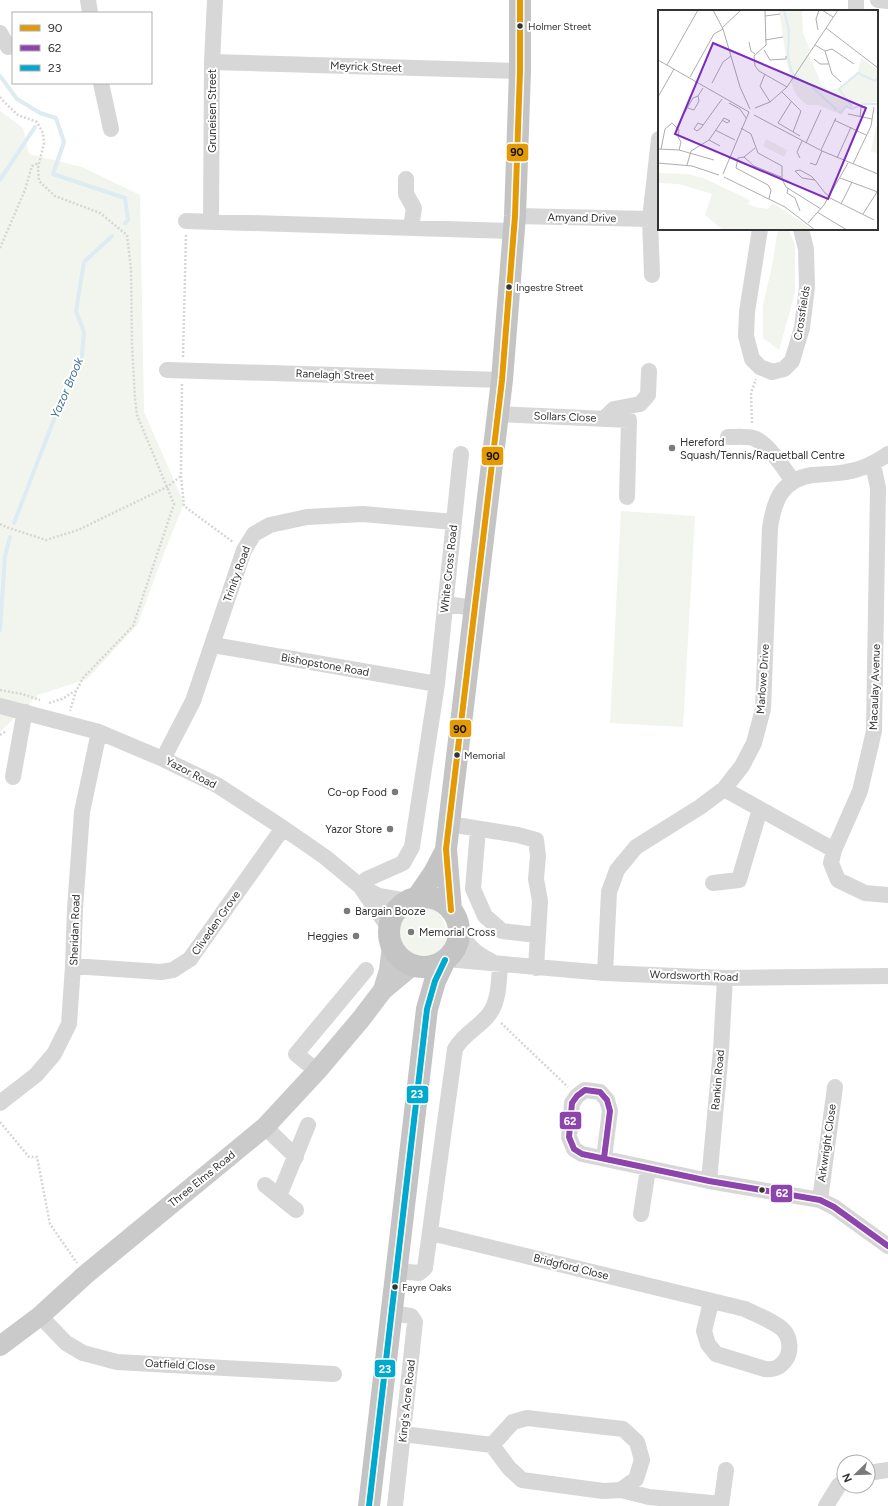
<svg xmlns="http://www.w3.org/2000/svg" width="888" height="1506" viewBox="0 0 888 1506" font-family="Figtree,sans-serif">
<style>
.green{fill:#f1f5ed}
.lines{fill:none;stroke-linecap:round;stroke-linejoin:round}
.stream{stroke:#ddebf3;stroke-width:4}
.path{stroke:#d6d6d6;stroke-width:2.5;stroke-dasharray:2 2;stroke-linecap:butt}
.minor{stroke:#d7d7d7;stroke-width:16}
.major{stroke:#cacaca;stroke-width:20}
.highway{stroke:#c4c4c4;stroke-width:22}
.bus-1-casing{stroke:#fff;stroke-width:9}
.bus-2-casing{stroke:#fff;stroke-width:9}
.bus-3-casing{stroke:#fff;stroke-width:9}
.bus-1{stroke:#e39a05;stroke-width:6}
.bus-2{stroke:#8e44ad;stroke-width:6}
.bus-3{stroke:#00a9ce;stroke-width:6}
.bus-dot{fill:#333;stroke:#fff;stroke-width:1.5}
.poi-dot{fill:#7a7a7a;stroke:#fff;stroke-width:1.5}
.labels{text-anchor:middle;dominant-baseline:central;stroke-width:4;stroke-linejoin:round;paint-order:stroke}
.bus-label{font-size:10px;fill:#333;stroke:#fff;text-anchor:start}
.street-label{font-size:11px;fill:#333;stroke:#fff}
.poi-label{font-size:11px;fill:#333;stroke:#fff;text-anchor:start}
.water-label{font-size:12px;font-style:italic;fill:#3f7597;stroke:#fff}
.inset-river{fill:none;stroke:#ddebf3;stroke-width:2}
.inset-road{fill:none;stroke:#adadad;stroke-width:1}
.view{fill:#7b2cbf;fill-opacity:0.15;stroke:#7b2cbf;stroke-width:2}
.inset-edge{fill:none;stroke:#333;stroke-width:2}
.line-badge{stroke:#fff;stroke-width:1.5}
.badge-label{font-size:11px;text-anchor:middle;font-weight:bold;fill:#fff}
.pale-badge-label{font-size:11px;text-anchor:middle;font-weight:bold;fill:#111}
</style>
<rect width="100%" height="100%" fill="#fff"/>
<path class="green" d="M0,111L23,128L29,154L82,167L140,195L144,412L184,503L156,574L138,624L87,679L38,695L0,732Z
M778,229H788L795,245V293L779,350L763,338V305L772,266Z
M621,511L695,516L683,727L610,723Z
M417,905C438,904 449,923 446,942C445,948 441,953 436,956C406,973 379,919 417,905Z"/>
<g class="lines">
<path class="stream" d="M0,76L17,99L40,113L56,118L64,142L53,174L125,198L128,220L125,223
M0,180L35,127
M14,523L63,396L82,356L84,332L76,311L84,262L112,236
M0,630L5,556L10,537"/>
<path class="path" d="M0,97L4,102L18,115L37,122L43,133L44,143L38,168L39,181L55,196L100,213L127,235L131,269L132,345L135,398L137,415L174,504L133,626L83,678L76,691L70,711
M0,248L25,190L32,166L39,163
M183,357L186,234
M182,384L181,476L184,506L233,542
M752,423L751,393L756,379
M0,524L6,527L46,540L78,530L167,487L181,476
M0,690L22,694L40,700
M49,703L62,699L75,691
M0,735L6,731
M501,1023L568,1087
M0,1122L29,1157H37L50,1224L77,1263"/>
<path class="minor" d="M88,0L90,13
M878,0L888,1
M856,11V0
M0,33L8,47L13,44
M212,62L520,71
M101,83L111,129
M406,179V194L414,208L411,228
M515,216L650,219L652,275
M650,219L659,139
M186,221L513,231
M211,222L212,62L215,0
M760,229L747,312L746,336L752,359L760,367L772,372L784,369L792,361L802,328L807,287L806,249L801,229
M167,370L502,380
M498,414L629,420L627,497
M605,418L614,409L640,404L648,395L649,371
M728,437C736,437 746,436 753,438C768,442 784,469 793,481
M445,604L475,608
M213,645L437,684
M0,706L99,732L163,759L217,785L283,828L325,857L360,886L379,896L407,901
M163,759L193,701L244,550L254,534L270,525L307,517L363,514L454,522
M13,777L23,721L26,712
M724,789L834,850L860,791L874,731L878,488L873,464
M449,824L518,835L536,840L538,856L536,879L540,901L536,968
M478,829L473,889L485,916L502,931L537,935
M834,850L831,863L838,880L865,893L888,895
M713,883L739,880L760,809
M360,886L367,879L403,863L412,847L437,684L461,454
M362,889L389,928
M458,931C469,946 474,953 491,961
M446,959L605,973L725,978L888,976
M73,966L161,972L173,970L190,959L283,828
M605,973L609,892L617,870L636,847L700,807L724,789L742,766L754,743L763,709L770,528C774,501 781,480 812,475C823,474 835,474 846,472C861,470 875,463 888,454
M317,1071L296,1054L366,970
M0,1103L36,1075L54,1054L69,1024L73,966L75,909L82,812L99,732
M265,1127L296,1157
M604,1158L610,1111L607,1100L600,1092L585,1090L577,1096L572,1103L569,1137L574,1149L582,1154L709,1181L820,1200L834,1207L888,1246
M709,1181L721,1050L725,978
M265,1185L296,1210
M279,1196L308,1125
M820,1200L835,1087
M641,1214L648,1169
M431,1233L745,1309C757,1315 771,1320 781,1328C790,1335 792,1350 786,1359C781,1367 775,1370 765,1369L716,1354L708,1344L704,1331L711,1302
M397,1271L419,1273L425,1268L455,1049C463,1034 480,1027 490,1013C499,1000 499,980 500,964
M391,1313L411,1316L415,1322L395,1506
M40,1316L66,1343L83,1353L117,1362L334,1374
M403,1434L492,1445L509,1468L522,1480L603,1491L621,1490L649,1497L721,1504
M492,1445L513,1422L527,1418L623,1429L637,1442L642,1460L636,1479L621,1490
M868,1473L888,1470
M721,1506L726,1470
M826,1506L839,1485L844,1482"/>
<path class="major" d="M383,990L389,970L392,946
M0,1346L40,1316L85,1275L265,1127L317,1071L361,1019L383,990L413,965"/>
<path class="highway" d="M389 932a35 35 0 1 1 70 0a35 35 0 1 1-70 0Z
M417,898L434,873L446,850
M451,910L446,849L502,380L515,216L520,71V0
M369,1506L427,1009L435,981L445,960"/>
<defs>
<path id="bus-1" d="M451,910L446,849L502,380L515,216L520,71V0"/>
<path id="bus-2" d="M604,1158L610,1111L607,1100L600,1092L585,1090L577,1096L572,1103L569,1137L574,1149L582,1154L709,1181L820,1200L834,1207L888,1246"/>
<path id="bus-3" d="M369,1506L427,1009L435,981L445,960"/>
</defs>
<use href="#bus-1" class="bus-1-casing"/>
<use href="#bus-2" class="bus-2-casing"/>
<use href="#bus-3" class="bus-3-casing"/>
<use href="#bus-1" class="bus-1"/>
<use href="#bus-2" class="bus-2"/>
<use href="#bus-3" class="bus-3"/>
</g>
<g class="bus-dot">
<circle cx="520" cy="26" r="3.5"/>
<circle cx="509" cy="287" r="3.5"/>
<circle cx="457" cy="755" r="3.5"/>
<circle cx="762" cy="1190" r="3.5"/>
<circle cx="395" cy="1287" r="3.5"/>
</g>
<g class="poi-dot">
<circle cx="672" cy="448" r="4"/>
<circle cx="395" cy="792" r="4"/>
<circle cx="390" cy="829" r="4"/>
<circle cx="347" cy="911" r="4"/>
<circle cx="411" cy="932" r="4"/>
<circle cx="356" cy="936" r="4"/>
</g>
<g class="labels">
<g class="bus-label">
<text x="528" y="26">Holmer Street</text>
<text x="516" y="287">Ingestre Street</text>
<text x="464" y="755">Memorial</text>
<text x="402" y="1287">Fayre Oaks</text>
</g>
<g class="street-label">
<text transform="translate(366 67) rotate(2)">Meyrick Street</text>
<text transform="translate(212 111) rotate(-90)">Gruneisen Street</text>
<text transform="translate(582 218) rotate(1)">Amyand Drive</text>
<text transform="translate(802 313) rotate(-81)">Crossfields</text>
<text transform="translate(335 375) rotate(2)">Ranelagh Street</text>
<text transform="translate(565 417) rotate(2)">Sollars Close</text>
<text transform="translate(449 569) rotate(-84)">White Cross Road</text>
<text transform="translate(237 574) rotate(-70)">Trinity Road</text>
<text transform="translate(325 665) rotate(10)">Bishopstone Road</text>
<text transform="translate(763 679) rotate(-86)">Marlowe Drive</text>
<text transform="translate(875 687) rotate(-88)">Macaulay Avenue</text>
<text transform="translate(191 773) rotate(27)">Yazor Road</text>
<text transform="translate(216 923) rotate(-55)">Cliveden Grove</text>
<text transform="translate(75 930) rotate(-88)">Sheridan Road</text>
<text transform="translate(694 976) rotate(2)">Wordsworth Road</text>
<text transform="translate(718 1080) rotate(-85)">Rankin Road</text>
<text transform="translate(827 1143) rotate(-82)">Arkwright Close</text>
<text transform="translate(202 1179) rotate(-39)">Three Elms Road</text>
<text transform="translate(571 1267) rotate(14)">Bridgford Close</text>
<text transform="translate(180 1365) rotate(3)">Oatfield Close</text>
<text transform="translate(407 1401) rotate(-84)">King's Acre Road</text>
</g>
<g class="poi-label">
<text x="680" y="442">Hereford<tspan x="680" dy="13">Squash/Tennis/Raquetball Centre</tspan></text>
<text x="387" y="792" text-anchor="end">Co-op Food</text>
<text x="382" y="829" text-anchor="end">Yazor Store</text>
<text x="355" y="911">Bargain Booze</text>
<text x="419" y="932">Memorial Cross</text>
<text x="348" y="936" text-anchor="end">Heggies</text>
</g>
<g class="water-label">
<text transform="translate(67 388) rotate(-67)">Yazor Brook</text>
</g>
</g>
<g transform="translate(658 10)">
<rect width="220" height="220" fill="#fff"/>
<path d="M121,0H144L145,23L152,40L150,43L164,75L171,80L183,78L200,61L203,48L220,60V92L191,95L182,104L160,95H149L139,86L135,78L129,54ZM218,117H220L219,143L213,141ZM108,129L129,140L126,147L105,136ZM0,163L29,164L45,168L92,190L90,194L97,197L110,199L115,193L155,220H65L47,205L54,184L21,174L0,173Z" fill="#f1f5ed"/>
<path class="inset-river" d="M126,0L131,21L130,46L134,63L153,76M154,77L179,100M194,97L181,79L200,63L217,71L220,68M180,101L183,103L188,96L194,99L205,94H220"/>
<path class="inset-road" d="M55,0L65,19L82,77L92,99M107,0L108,35L96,46L97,56L101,61L129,77M164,0L175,7M107,6L122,4M64,18L83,0M168,18L220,58M160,20L158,9L161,0M107,30L125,27M91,32L93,41L97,44M157,35L167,41L174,64L183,72M106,40L112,50L128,49V46M167,41L174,39L196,54M156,49L162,54H171M0,50L91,102M9,55L40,0M107,64L102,76L112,92M32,67L56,24L65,19M54,73L65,52L73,46M124,82L143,101L135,122M0,87L16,59M133,92L120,113L142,126M71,93L82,99L88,108M30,98L36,100L41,91L40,86M97,98L112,92L129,77L180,0M190,104L214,109M96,105L164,141L220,164M24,107L35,88L40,86L45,78M202,107L203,97H208M176,110L208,125M45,115L40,113L36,119L39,121L43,118L64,89M83,118L93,124L100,143L124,156V169L128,177L163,199M57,120L77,130M51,130L62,136M148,133L163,100M97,138L86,147L96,156L123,167M0,139L21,140L56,150M3,139L7,119L14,113L21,120L20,127L23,132L21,140M163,140L178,108M86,147L80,148L78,158L110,175L113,180L111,189M142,148L139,142L144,131M179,148L193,117M0,153L34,156L61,165M152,153L158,155L164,141M195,154L213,116L216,97M29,155L33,141L51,130L66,108L72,111L69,113L64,110M65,164L91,102M66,167L127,197L157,220M182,168L220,182M157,170L144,168L137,161L142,160L153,166L157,170L167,183L171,186M130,178L129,183L137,188L142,201M170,187L216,210M183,194L194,172M159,202L189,220M205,204L219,182M150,213L166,195L190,153"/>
<path class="view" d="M55,33L208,98L170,189L17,124Z"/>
<rect width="220" height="220" class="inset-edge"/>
</g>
<g class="line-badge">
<rect x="506" y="143" width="23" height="19" rx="4" fill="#e39a05"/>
<rect x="481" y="446" width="23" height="20" rx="4" fill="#e39a05"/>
<rect x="449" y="719" width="23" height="19" rx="4" fill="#e39a05"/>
<rect x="406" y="1085" width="23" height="19" rx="4" fill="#00a9ce"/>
<rect x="559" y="1111" width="23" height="19" rx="4" fill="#8e44ad"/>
<rect x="770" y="1184" width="23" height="19" rx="4" fill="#8e44ad"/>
<rect x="374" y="1359" width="22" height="19" rx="4" fill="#00a9ce"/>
</g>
<g class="badge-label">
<text x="417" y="1098">23</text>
<text x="570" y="1125">62</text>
<text x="782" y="1197">62</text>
<text x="385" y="1373">23</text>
</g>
<g class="pale-badge-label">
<text x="517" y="156">90</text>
<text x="493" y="460">90</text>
<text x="460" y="733">90</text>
</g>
<rect x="12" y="12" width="140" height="72" fill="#ffffff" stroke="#adadad"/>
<rect x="20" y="25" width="20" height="6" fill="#e39a05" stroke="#adadad"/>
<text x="48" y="32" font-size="12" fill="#333333">90</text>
<rect x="20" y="45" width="20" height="6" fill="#8e44ad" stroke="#adadad"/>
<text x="48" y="52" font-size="12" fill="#333333">62</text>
<rect x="20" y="65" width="20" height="6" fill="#00a9ce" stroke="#adadad"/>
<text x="48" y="72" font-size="12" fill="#333333">23</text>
<g transform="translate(856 1474) rotate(247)"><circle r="19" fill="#ffffff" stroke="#adadad"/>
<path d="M0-3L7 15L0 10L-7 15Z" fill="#7a7a7a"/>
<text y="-6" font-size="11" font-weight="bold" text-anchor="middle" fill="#333333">N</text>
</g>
</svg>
